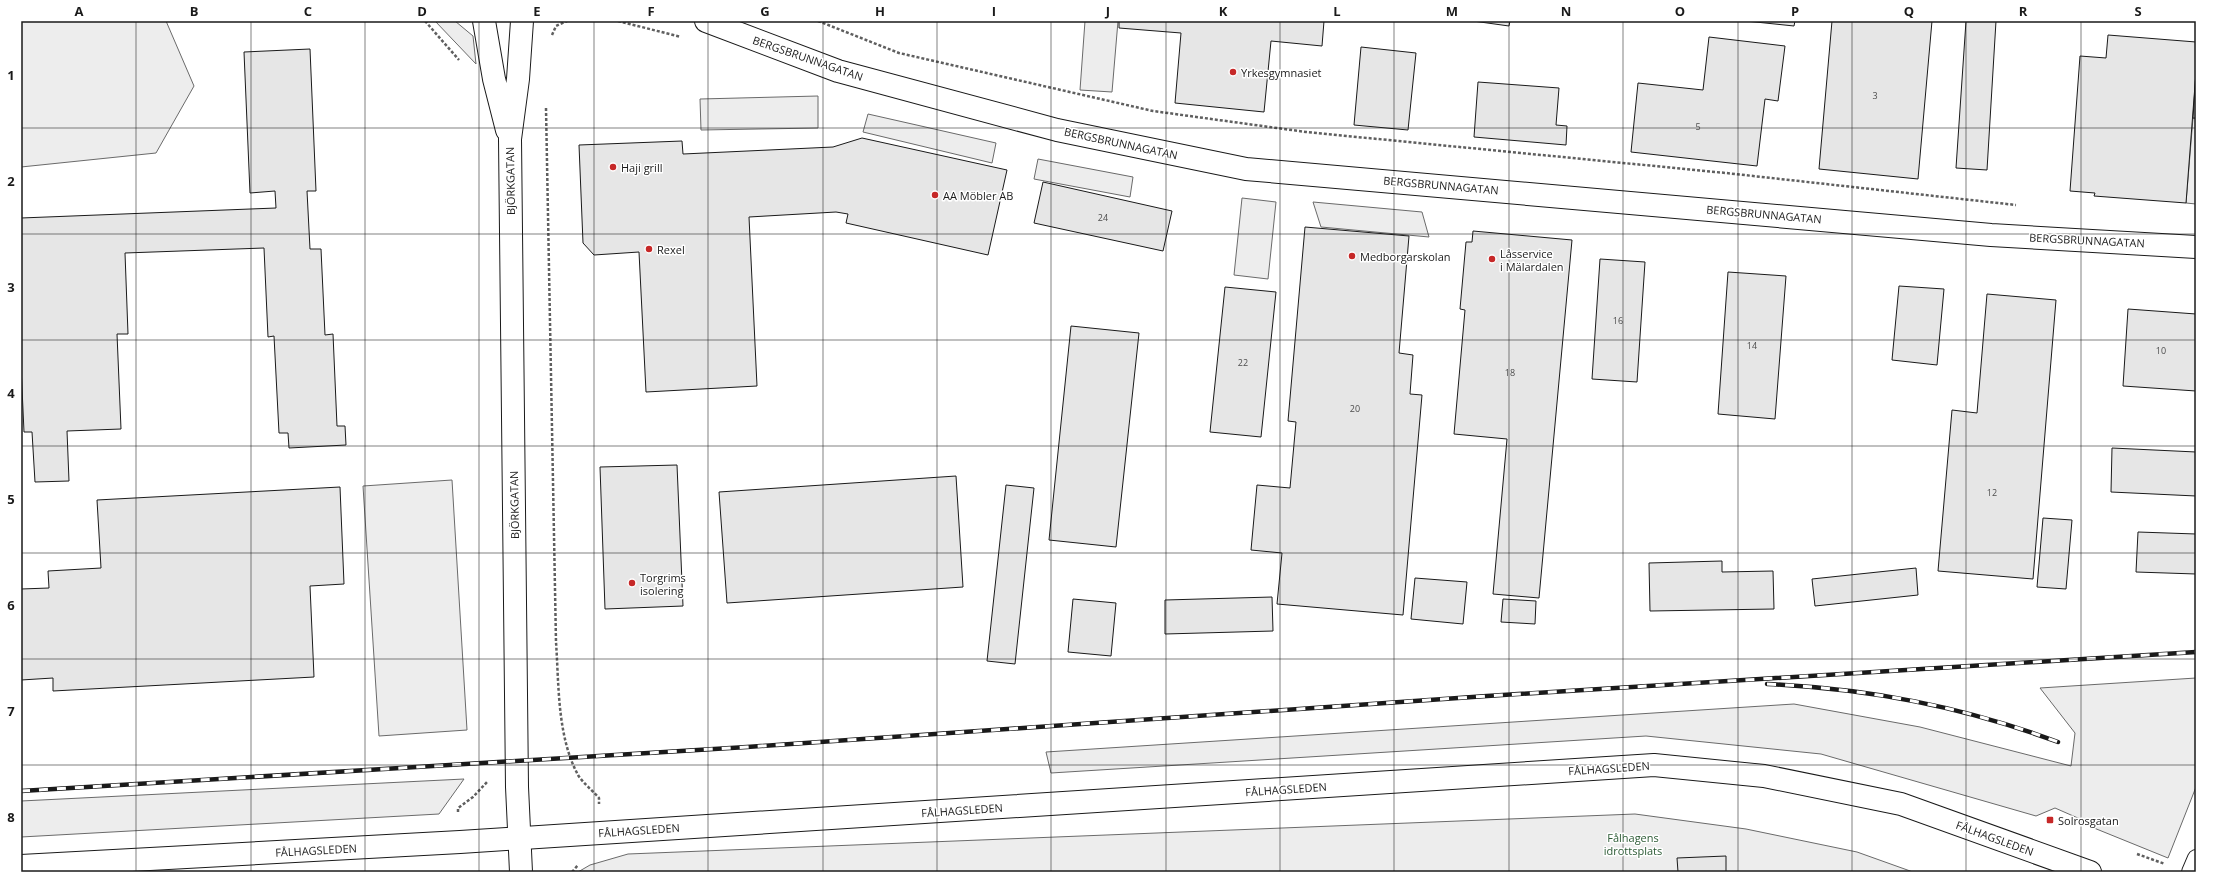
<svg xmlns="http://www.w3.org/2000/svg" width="2217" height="893" viewBox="0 0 2217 893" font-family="'Open Sans',sans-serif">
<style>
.built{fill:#ededed;stroke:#6a6a6a}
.building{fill:#e6e6e6;stroke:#1a1a1a}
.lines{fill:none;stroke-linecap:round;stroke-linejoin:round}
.lane-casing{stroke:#1a1a1a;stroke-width:18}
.street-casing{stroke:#1a1a1a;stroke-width:24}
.secondary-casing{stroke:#1a1a1a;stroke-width:24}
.path{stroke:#5f5f5f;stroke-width:2.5;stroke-dasharray:3 2;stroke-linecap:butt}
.lane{stroke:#fff;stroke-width:16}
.street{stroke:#fff;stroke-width:22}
.secondary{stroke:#fff;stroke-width:22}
.rail-casing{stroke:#1a1a1a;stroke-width:4.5}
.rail{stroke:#fff;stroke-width:3;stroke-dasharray:9;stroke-linecap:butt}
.grid{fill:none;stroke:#1a1a1a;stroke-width:1;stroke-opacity:0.55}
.poi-dot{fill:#c62828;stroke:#fff;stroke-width:1.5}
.labels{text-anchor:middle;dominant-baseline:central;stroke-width:3;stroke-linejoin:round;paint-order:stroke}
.number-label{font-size:9px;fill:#4d4d4d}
.street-label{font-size:11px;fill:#1a1a1a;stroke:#fff}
.poi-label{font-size:11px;fill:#1a1a1a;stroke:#fff;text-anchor:start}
.park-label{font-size:11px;fill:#2b5a34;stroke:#fff}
.neatline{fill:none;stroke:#1a1a1a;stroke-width:1.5}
.grid-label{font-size:13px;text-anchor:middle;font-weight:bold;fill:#1a1a1a}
</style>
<rect width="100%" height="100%" fill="#fff"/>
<path class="built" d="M21,21H166L194,86L156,153L21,167Z
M435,21H455L473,36L476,64Z
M1085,21H1118L1112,92L1080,90Z
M818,96V128L701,130L700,99Z
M868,114L996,143L992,163L863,132Z
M2193,118H2196V204L2186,203Z
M1038,159L1133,177L1130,197L1034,179Z
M1242,198L1276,202L1268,279L1234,275Z
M1313,202L1422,212L1429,237L1321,227Z
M452,480L467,730L379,736L363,486Z
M2196,678V787L2168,858L2094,828L2087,822L2055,808L2036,816L1821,754L1646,736L1051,773L1046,752L1794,704L1920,727L2071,766L2075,733L2040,688Z
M464,779L439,814L21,837V801Z
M1635,814L1746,829L1857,852L1913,872H578L590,865L628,854Z"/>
<path class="building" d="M1119,21H1324L1322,46L1271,41L1264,112L1175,103L1181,33L1119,28Z
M1473,21H1510L1509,26Z
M1746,21H1795L1794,26Z
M1832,21H1932L1918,179L1819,169Z
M1966,21H1996L1987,170L1956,168Z
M2108,35L2196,42V72L2186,203L2094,196L2095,193L2070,191L2080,56L2106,58Z
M1709,37L1785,46L1778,101L1765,99L1757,166L1631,152L1638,83L1703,90Z
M1361,47L1416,53L1408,130L1354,125Z
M310,49L316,191H307L310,249H321L325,335L333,334L337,426H345L346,445L289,448L288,433H279L274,336L268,337L264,248L125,253L128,334H117L121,429L67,431L69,481L35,482L32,432H24L21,366V218L276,208L275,191L250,193L244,52Z
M2196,72V118H2193Z
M1478,82L1559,88L1556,125L1567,126L1566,145L1474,137Z
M862,138L1007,170L988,255L846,223L848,214L836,212L749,217L757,386L646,392L639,252L594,255L583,243L579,145L682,141L683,154L833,147Z
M1043,182L1172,211L1163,251L1034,223Z
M1305,227L1409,236L1399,353L1413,355L1410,394L1422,395L1403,615L1277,604L1282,553L1251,550L1257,485L1290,488L1296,422L1288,421Z
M1473,231L1572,240L1539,598L1493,594L1507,439L1454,434L1465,310L1460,309L1466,242H1472Z
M1600,259L1645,262L1637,382L1592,379Z
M1728,272L1786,276L1775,419L1718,414Z
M1899,286L1944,289L1937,365L1892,360Z
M1225,287L1276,292L1261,437L1210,432Z
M1987,294L2056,300L2033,579L1938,571L1952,410L1977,413Z
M2128,309L2196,314V391L2123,386Z
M1071,326L1139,333L1116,547L1049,540Z
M2112,448L2196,452V496L2111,492Z
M677,465L683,606L605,609L600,467Z
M956,476L963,587L727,603L719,492Z
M1006,485L1034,488L1015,664L987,661Z
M340,487L344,584L310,586L314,677L53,691V678L21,680V589L49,588L48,571L101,568L97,500Z
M2043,518L2072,520L2066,589L2037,587Z
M2138,532L2196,534V574L2136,572Z
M1722,561V572L1773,571L1774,609L1650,611L1649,563Z
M1916,568L1918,595L1815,606L1812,579Z
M1415,578L1467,582L1463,624L1411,619Z
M1272,597L1273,631L1165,634V600Z
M1073,599L1116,603L1111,656L1068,652Z
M1503,599L1536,601L1535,624L1501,622Z
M1726,856V872H1678L1677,858Z"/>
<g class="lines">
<defs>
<path id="lane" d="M2190,872L2196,858"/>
<path id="street" d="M484,21L494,79L507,130
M706,21L838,71L1057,130L1246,169L1991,235L2196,247
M521,872L517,787L510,139L518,79L522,21"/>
<path id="secondary" d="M21,866L460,842L1654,765L1764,776L1901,804L2090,872"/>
</defs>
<use href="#lane" class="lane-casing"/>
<use href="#street" class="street-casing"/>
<use href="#secondary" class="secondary-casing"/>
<path class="path" d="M425,21L459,60
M618,21L681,37
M818,21L899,53L1153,111L1306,132L1726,173L2016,205
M552,35L556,26L567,21
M546,108L556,642C559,685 557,736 578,775C583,783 592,790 599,798V804
M458,812V808L473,797L487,782
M2137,854L2165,864
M572,872L578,865"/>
<use href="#lane" class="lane"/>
<use href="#street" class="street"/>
<use href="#secondary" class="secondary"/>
<defs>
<path id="rail" d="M1767,684C1870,689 1961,706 2058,742
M21,791L747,747L1487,696L2196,652"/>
</defs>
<use href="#rail" class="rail-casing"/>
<use href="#rail" class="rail"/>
</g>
<path class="grid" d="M136,21V872M251,21V872M365,21V872M479,21V872M594,21V872M708,21V872M823,21V872M937,21V872M1051,21V872M1166,21V872M1280,21V872M1394,21V872M1509,21V872M1623,21V872M1738,21V872M1852,21V872M1966,21V872M2081,21V872M21,128H2196M21,234H2196M21,340H2196M21,446H2196M21,553H2196M21,659H2196M21,765H2196"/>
<g class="poi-dot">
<circle cx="1233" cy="72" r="4"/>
<circle cx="613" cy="167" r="4"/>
<circle cx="935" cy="195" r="4"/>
<circle cx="649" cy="249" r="4"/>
<circle cx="1352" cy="256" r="4"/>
<circle cx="1492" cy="259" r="4"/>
<circle cx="632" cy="583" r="4"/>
<rect x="2046" y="816" width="8" height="8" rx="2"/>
</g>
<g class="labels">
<g class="number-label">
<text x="1875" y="95">3</text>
<text x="1698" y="126">5</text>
<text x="1103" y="217">24</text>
<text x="1618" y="320">16</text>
<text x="1752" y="345">14</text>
<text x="2161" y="350">10</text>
<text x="1243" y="362">22</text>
<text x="1510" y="372">18</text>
<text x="1355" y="408">20</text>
<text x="1992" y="492">12</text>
</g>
<g class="street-label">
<text transform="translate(808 58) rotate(19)">BERGSBRUNNAGATAN</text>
<text transform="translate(1121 143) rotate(12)">BERGSBRUNNAGATAN</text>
<text transform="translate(510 181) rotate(-91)">BJÖRKGATAN</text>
<text transform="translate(1441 185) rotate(5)">BERGSBRUNNAGATAN</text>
<text transform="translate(1764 214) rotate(5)">BERGSBRUNNAGATAN</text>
<text transform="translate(2087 240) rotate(3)">BERGSBRUNNAGATAN</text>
<text transform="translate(514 505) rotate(-91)">BJÖRKGATAN</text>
<text transform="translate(1609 768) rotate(-4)">FÅLHAGSLEDEN</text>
<text transform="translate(1286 789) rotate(-4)">FÅLHAGSLEDEN</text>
<text transform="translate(962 810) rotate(-4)">FÅLHAGSLEDEN</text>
<text transform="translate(639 830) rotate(-4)">FÅLHAGSLEDEN</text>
<text transform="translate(1995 838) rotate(20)">FÅLHAGSLEDEN</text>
<text transform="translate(316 850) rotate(-3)">FÅLHAGSLEDEN</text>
</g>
<g class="poi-label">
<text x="1241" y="72">Yrkesgymnasiet</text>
<text x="621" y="167">Haji grill</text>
<text x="943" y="195">AA Möbler AB</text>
<text x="657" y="249">Rexel</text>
<text x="1500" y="253">Låsservice<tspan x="1500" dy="13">i Mälardalen</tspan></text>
<text x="1360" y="256">Medborgarskolan</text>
<text x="640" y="577">Torgrims<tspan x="640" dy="13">isolering</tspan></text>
<text x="2058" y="820">Solrosgatan</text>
</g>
<g class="park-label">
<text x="1633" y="837">Fålhagens<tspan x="1633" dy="13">idrottsplats</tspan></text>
</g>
</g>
<rect width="2217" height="893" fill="none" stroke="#ffffff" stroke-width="44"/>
<rect x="22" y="22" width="2173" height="849" class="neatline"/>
<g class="grid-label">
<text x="79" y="16">A</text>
<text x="194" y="16">B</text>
<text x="308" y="16">C</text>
<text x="422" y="16">D</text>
<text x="537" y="16">E</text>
<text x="651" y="16">F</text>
<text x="765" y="16">G</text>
<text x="880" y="16">H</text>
<text x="994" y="16">I</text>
<text x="1108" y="16">J</text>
<text x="1223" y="16">K</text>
<text x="1337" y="16">L</text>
<text x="1452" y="16">M</text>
<text x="1566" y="16">N</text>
<text x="1680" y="16">O</text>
<text x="1795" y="16">P</text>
<text x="1909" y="16">Q</text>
<text x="2023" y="16">R</text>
<text x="2138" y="16">S</text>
<text x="11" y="80">1</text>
<text x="11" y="186">2</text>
<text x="11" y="292">3</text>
<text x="11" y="398">4</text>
<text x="11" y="504">5</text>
<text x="11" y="610">6</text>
<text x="11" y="716">7</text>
<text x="11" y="822">8</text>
</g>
</svg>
